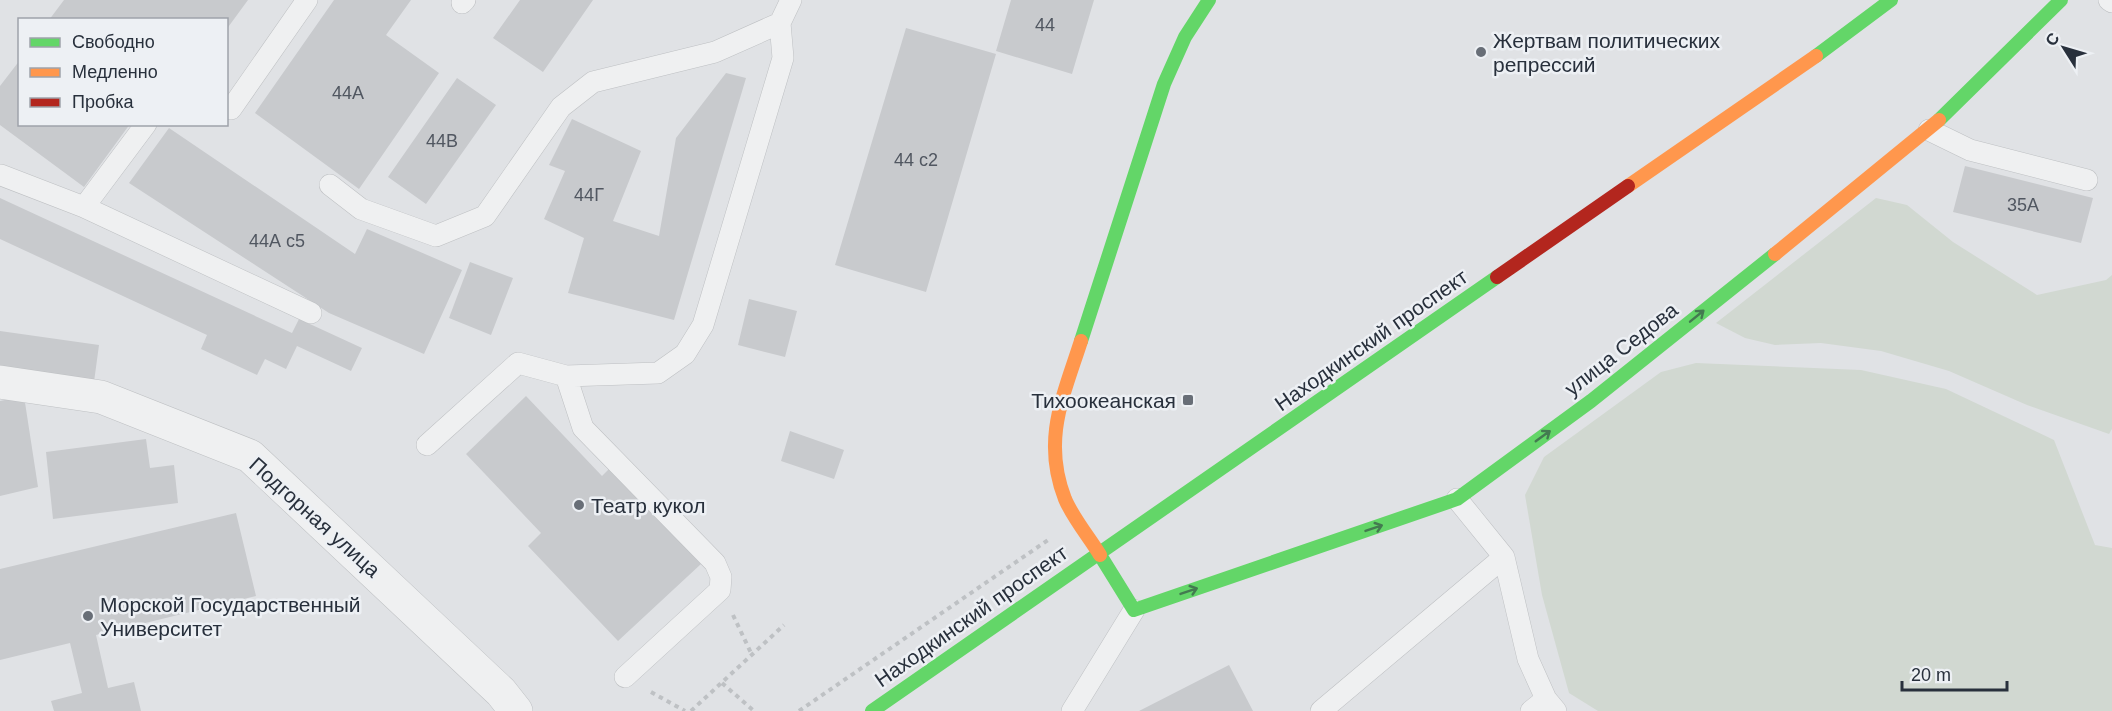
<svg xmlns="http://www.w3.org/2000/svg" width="2112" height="711" viewBox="0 0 2112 711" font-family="Helvetica,sans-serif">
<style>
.green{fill:#d1d8d1}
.building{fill:#c8cacd}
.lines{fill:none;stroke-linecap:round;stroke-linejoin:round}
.lane-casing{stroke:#bec0c3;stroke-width:22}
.street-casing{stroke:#bec0c3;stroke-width:34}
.path{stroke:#bec1c4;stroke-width:4;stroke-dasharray:4.5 4.5;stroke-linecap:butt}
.lane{stroke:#eff0f1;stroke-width:21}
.street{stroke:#eff0f1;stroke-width:33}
.fast{stroke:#63d668;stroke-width:14}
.slow{stroke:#ff974d;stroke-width:14}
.jam{stroke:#b3261e;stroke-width:14}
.oneway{stroke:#437b50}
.poi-dot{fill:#686e77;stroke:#edf0f4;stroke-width:2}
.labels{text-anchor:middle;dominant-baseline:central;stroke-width:5;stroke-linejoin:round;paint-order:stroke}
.number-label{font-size:18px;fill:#515761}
.poi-label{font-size:21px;fill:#28303c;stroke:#edf0f4;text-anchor:start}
.street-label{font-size:21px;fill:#28303c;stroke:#edf0f4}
</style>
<rect width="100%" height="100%" fill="#e0e2e5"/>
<path class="green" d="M1876,198L1907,205L1953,242L2037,295L2106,280L2112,275V429L2109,434L2027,405L1949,371L1881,351L1821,343L1775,345L1745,338L1716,323Z
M1696,363L1861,370L1946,389L2054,440L2095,545L2112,548V711H1598L1569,693L1542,595L1525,495L1544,457L1661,372Z"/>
<path class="building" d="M64,0H248L226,30V20H49Z
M334,0H411L386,35L439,73L359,189L255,113Z
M520,0H593L543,72L493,38Z
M1011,0H1094L1072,74L996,51Z
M906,28L996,54L926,292L835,265Z
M20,60V124H130L84,187L0,125V86Z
M726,73L746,78L674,320L568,293L584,238L544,219L565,171L549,165L572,119L641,151L613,221L659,236L676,138Z
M457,78L496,105L426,204L388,177Z
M169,128L355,254L367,229L462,270L424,354L329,313L129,183Z
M1965,166L2093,198L2081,243L1953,212Z
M0,198L292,333L299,319L362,348L351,371L297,346L286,369L265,359L257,375L201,349L207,335L0,239Z
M470,262L513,278L491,335L449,318Z
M749,299L797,311L785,357L738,345Z
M0,331L99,345L94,382L0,370Z
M24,396L38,487L0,496V401Z
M526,396L602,476L610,468L701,564L618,641L528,546L541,533L466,454Z
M790,431L844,450L834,479L781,461Z
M146,439L150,468L174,465L178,503L53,519L46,452Z
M236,513L256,596L96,635L108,688L134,682L141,711H54L51,701L82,693L70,643L0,660V569Z
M1229,665L1253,711H1139Z"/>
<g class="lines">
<defs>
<path id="lane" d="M2109,0L2112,2
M462,3L465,0
M226,107L231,109L307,0
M1929,130L1970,150L2087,180
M1,175L84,207L311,313
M330,185L361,209L436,236L485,216L561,107L593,82L715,52L780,23
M84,207L146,124
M566,376L583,428L715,563L721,577L720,590L625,677
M427,445L518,363L566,376L658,373L685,354L703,325L783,58L780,23L791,0
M1457,499L1504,557L1528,659L1546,699L1556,711
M1072,711L1134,610
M1321,711L1504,557
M1531,711L1546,699"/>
<path id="street" d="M0,382L101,397L250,456L501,692L516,711"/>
</defs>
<use href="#lane" class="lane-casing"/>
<use href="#street" class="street-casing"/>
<path class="path" d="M733,615L752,655
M722,683L754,711
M651,692L685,711
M691,711L784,625
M799,711L1051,538"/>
<use href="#lane" class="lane"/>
<use href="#street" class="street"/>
<path class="fast" d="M1816,56L1891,0
M1939,120L2061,0
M1081,341L1164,84L1185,37L1209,0
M1100,555L1134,610L1457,499L1591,401L1775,254
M872,711L1497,277"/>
<path class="slow" d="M1628,186L1816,56
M1775,254L1939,120
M1081,341C1063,397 1042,440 1065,499C1073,518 1089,537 1100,555"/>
<path class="jam" d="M1497,277L1628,186"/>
</g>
<defs><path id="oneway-shaft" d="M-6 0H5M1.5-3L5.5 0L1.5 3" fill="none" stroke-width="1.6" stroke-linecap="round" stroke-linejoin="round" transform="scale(1.5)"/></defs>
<g class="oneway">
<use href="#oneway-shaft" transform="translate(1697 316) rotate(-39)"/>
<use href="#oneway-shaft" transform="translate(1543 436) rotate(-36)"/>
<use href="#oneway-shaft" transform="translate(1374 528) rotate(-19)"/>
<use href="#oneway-shaft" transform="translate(1189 591) rotate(-19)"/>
</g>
<g class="poi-dot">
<circle cx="1481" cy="52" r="6"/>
<rect x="1182" y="394" width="12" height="12" rx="3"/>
<circle cx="579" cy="505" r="6"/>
<circle cx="88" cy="616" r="6"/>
</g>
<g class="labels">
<g class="number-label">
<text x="1045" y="25">44</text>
<text x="348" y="93">44А</text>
<text x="442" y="141">44В</text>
<text x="916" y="160">44 с2</text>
<text x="589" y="195">44Г</text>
<text x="2023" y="205">35А</text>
<text x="277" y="241">44А с5</text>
</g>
<g class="poi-label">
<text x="1493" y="40">Жертвам политических<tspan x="1493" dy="24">репрессий</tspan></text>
<text x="1176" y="400" text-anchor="end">Тихоокеанская</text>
<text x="591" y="505">Театр кукол</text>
<text x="100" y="604">Морской Государственный<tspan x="100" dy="24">Университет</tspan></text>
</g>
<g class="street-label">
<text transform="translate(1371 340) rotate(-35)">Находкинский проспект</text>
<text transform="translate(1621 349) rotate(-38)">улица Седова</text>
<text transform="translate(315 517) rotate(42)">Подгорная улица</text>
<text transform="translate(971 616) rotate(-35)">Находкинский проспект</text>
</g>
</g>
<rect x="18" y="18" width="210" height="108" fill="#edf0f4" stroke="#9ea3aa" stroke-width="1.5"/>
<rect x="30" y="38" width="30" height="9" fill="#63d668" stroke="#9ea3aa" stroke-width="1.5"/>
<text x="72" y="48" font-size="18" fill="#28303c">Свободно</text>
<rect x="30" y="68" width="30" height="9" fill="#ff974d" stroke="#9ea3aa" stroke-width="1.5"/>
<text x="72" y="78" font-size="18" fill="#28303c">Медленно</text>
<rect x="30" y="98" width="30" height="9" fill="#b3261e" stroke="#9ea3aa" stroke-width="1.5"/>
<text x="72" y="108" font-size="18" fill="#28303c">Пробка</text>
<g transform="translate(2064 48) rotate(307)" stroke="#edf0f4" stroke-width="4.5" paint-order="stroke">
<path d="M0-4.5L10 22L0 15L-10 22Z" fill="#28303c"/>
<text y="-9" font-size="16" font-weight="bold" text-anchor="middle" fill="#28303c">С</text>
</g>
<path d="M1902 681v9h105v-9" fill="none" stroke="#28303c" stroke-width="3"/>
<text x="1911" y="681" font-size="18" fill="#28303c" stroke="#edf0f4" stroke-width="4.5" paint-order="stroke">20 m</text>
</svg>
